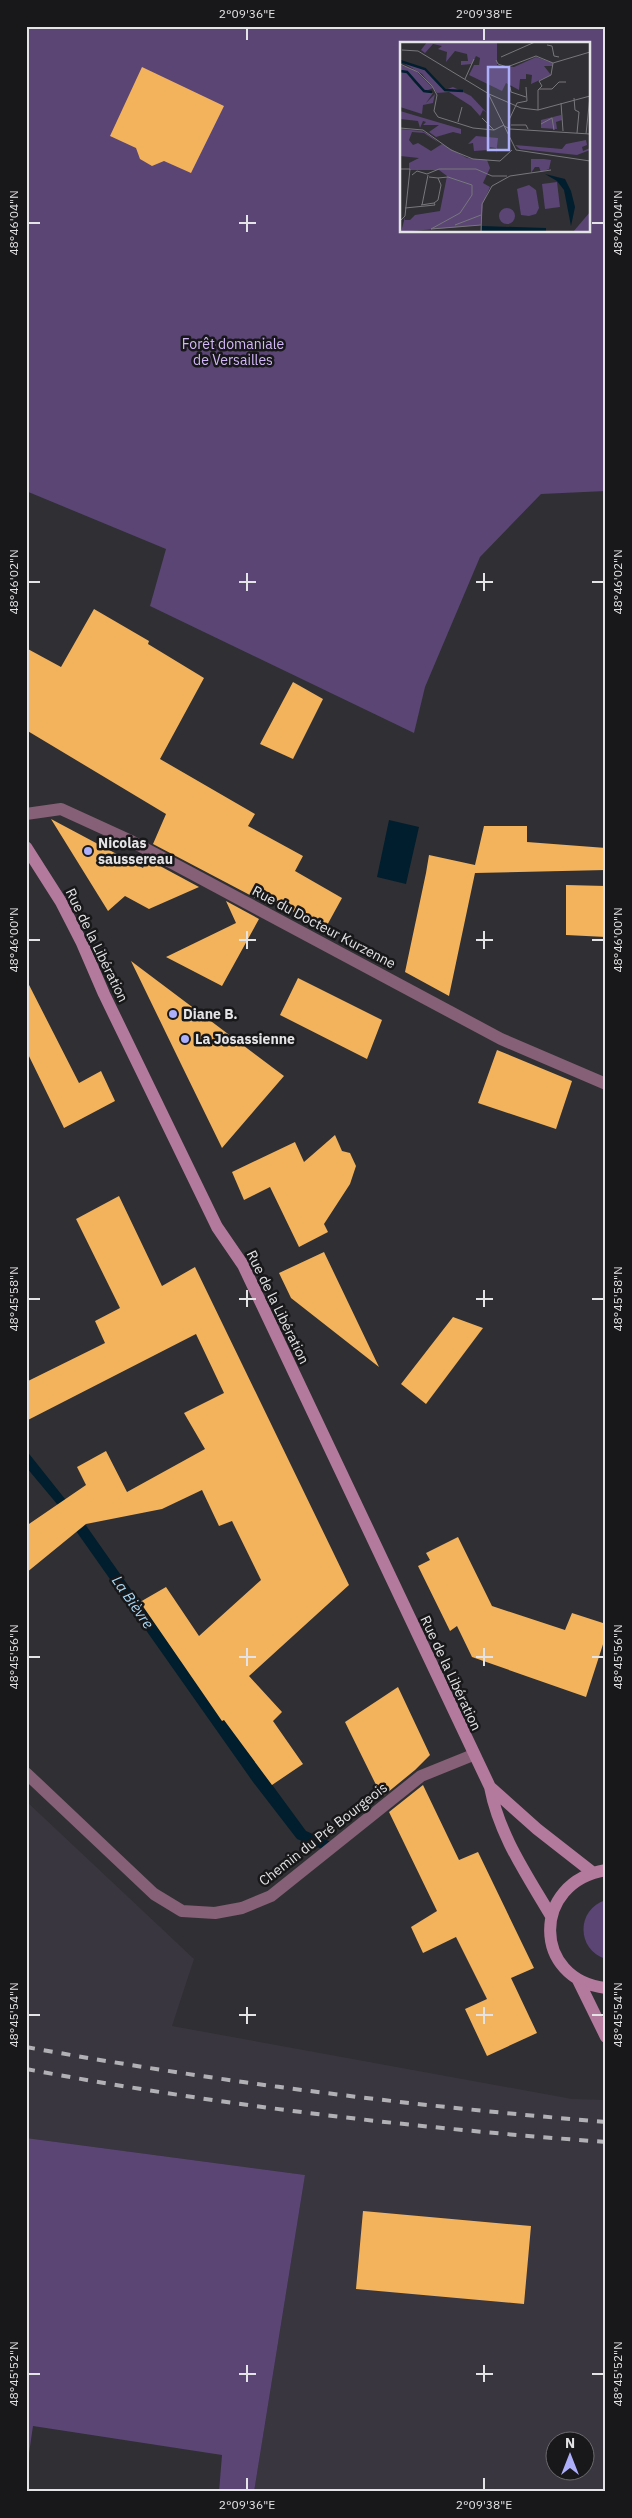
<svg xmlns="http://www.w3.org/2000/svg" width="632" height="2518" viewBox="0 0 632 2518" font-family="'IBM Plex Sans',sans-serif">
<style>
.built{fill:#3a363f;fill-rule:evenodd}
.green{fill:#5a4575;fill-rule:evenodd}
.water{fill:#001e2e}
.building{fill:#f2b35c}
.lines{fill:none;stroke-linecap:round;stroke-linejoin:round}
.minor{stroke:#856076;stroke-width:12}
.secondary{stroke:#b47a9e;stroke-width:12}
.rail{stroke:#b1b0b4;stroke-width:4;stroke-dasharray:9 9;stroke-linecap:butt}
.ticks{fill:none;stroke:#e4e3e6;stroke-width:2}
.poi-dot{fill:#adaffb;stroke:#181719;stroke-width:2}
.labels{text-anchor:middle;dominant-baseline:central;stroke-width:5;stroke-linejoin:round;paint-order:stroke}
.park-label{font-size:14px;fill:#d3b8f9;stroke:#181719}
.poi-label{font-size:14px;font-weight:bold;fill:#e4e3e6;stroke:#181719;text-anchor:start}
.street-label{font-size:14px;fill:#e4e3e6;stroke:#181719}
.water-label{font-size:15px;font-style:italic;fill:#aad9f5;stroke:#181719}
.inset-river{fill:none;stroke:#001e2e;stroke-width:2.5}
.inset-road{fill:none;stroke:#78777b;stroke-width:1}
.view{fill:#adaffb;fill-opacity:0.15;stroke:#adaffb;stroke-width:2.5}
.inset-edge{fill:none;stroke:#e4e3e6;stroke-width:2.5}
.neatline{fill:none;stroke:#e4e3e6;stroke-width:2}
.ticks-label{font-size:12px;text-anchor:middle;fill:#e4e3e6}
</style>
<rect width="100%" height="100%" fill="#302f33"/>
<path class="built" d="M26,1801L194,1959L172,2026L572,2099L606,2100V2492H254L305,2175L26,2138ZM554,2440H584V2470H554Z"/>
<path class="green" d="M26,26H606V491L541,494L480,557L425,687L414,733L150,606L166,549L26,491ZM401,44H588V231H401Z
M606,1900V1959C576,1950 576,1909 606,1900Z
M26,2138L305,2175L254,2492H219L222,2455L33,2426L26,2474Z"/>
<path class="water" d="M389,820L419,827L406,884L377,877Z
M26,1450L85,1524L177,1655L306,1831L331,1842L322,1849L297,1839L253,1782L57,1504L26,1467Z"/>
<path class="building" d="M142,67L224,106L191,173L164,161L152,166L140,159L136,148L110,136Z
M94,609L149,641L148,644L204,678L160,759L255,814L248,826L303,856L295,871L342,898L325,929L270,899L267,904L153,844L166,814L26,730V648L61,667Z
M293,682L323,699L293,759L260,744Z
M51,819L143,868L147,859L199,887L149,909L125,896L108,911Z
M484,826H527V842L606,848V870L475,873L449,996L405,972L426,873L429,855L475,865Z
M566,885L606,886V937L566,935Z
M226,901L259,919L222,986L166,957L236,923Z
M131,961L284,1076L222,1148L181,1064Z
M298,978L382,1020L367,1059L280,1015Z
M26,979L79,1083L101,1071L115,1101L64,1128L26,1050Z
M497,1050L572,1081L556,1129L478,1103Z
M335,1135L342,1151L350,1153L356,1166L350,1184L324,1224L328,1232L299,1247L270,1187L244,1200L232,1172L295,1142L304,1162Z
M119,1196L162,1286L195,1267L349,1585L249,1676L282,1712L273,1721L303,1764L272,1785L224,1720L222,1721L140,1602L166,1587L199,1636L261,1580L232,1521L219,1526L202,1490L162,1509L86,1524L26,1573V1526L86,1485L77,1467L106,1451L127,1492L205,1449L184,1413L224,1393L196,1334L26,1421V1382L105,1343L95,1321L120,1308L76,1219Z
M324,1252L379,1367L291,1298L279,1273Z
M453,1317L483,1328L426,1404L401,1384Z
M458,1537L492,1606L565,1630L572,1613L606,1624V1635L586,1697L472,1657L457,1626L450,1631L418,1566L430,1560L426,1553Z
M398,1687L430,1755L415,1770L382,1797L345,1722Z
M423,1785L459,1860L478,1852L534,1968L511,1978L537,2033L487,2056L465,2009L487,1999L456,1937L423,1953L411,1927L437,1911L389,1812Z
M363,2211L531,2226L524,2304L356,2289Z"/>
<g class="lines">
<path class="minor" d="M26,814L61,809L131,841L501,1039L606,1084
M26,1773L154,1894L182,1911L215,1913L242,1908L271,1896L421,1776L473,1755"/>
<path class="secondary" d="M26,847L61,902L82,943L104,994L217,1227L243,1265L490,1787C499,1835 527,1875 551,1916
M490,1787L537,1829L592,1872
M606,1870C531,1882 532,1980 606,1988
M578,1980L606,2037"/>
<path class="rail" d="M26,2047C218,2082 411,2106 606,2122
M26,2069C218,2105 411,2128 606,2142"/>
</g>
<path class="ticks" d="M247,28V40M484,28V40M247,215V232M28,223H40M239,223H256M592,223H604M247,573V591M484,573V591M28,582H40M239,582H256M476,582H493M592,582H604M247,931V949M484,931V949M28,940H40M239,940H256M476,940H493M592,940H604M247,1290V1307M484,1290V1307M28,1299H40M239,1299H256M476,1299H493M592,1299H604M247,1648V1666M484,1648V1666M28,1657H40M239,1657H256M476,1657H493M592,1657H604M247,2007V2024M484,2007V2024M28,2015H40M239,2015H256M476,2015H493M592,2015H604M247,2365V2382M484,2365V2382M28,2374H40M239,2374H256M476,2374H493M592,2374H604M247,2478V2490M484,2478V2490"/>
<g class="poi-dot">
<circle cx="88" cy="851" r="5"/>
<circle cx="173" cy="1014" r="5"/>
<circle cx="185" cy="1039" r="5"/>
</g>
<g class="labels">
<g class="park-label">
<text x="233" y="344">Forêt domaniale<tspan x="233" dy="16">de Versailles</tspan></text>
</g>
<g class="poi-label">
<text x="98" y="843">Nicolas<tspan x="98" dy="16">saussereau</tspan></text>
<text x="183" y="1014">Diane B.</text>
<text x="195" y="1039">La Josassienne</text>
</g>
<g class="street-label">
<text transform="translate(324 927) rotate(28)">Rue du Docteur Kurzenne</text>
<text transform="translate(97 945) rotate(64)">Rue de la Libération</text>
<text transform="translate(278 1307) rotate(64)">Rue de la Libération</text>
<text transform="translate(451 1673) rotate(65)">Rue de la Libération</text>
<text transform="translate(323 1834) rotate(-38)">Chemin du Pré Bourgeois</text>
</g>
<g class="water-label">
<text transform="translate(133 1602) rotate(55)">La Bièvre</text>
</g>
</g>
<g transform="translate(400 42)">
<rect width="190" height="190" fill="#302f33"/>
<path d="M27,0H97V23L114,25L136,15L153,21L152,24H144L151,33L131,42L132,33L126,32V37H120L119,48L106,41L102,49L69,33L74,23H79L80,16L76,14L72,22L61,23V19H68L67,12L55,9L46,20L47,10L38,7L42,4L33,2L25,11L21,8ZM0,19L25,28L45,48L53,45L71,54L87,71L83,68L80,74L71,64L49,50L37,51L22,32ZM0,23L15,28L33,46L26,49L11,37L24,50L33,51L26,61L35,52L33,61L23,63L22,72L0,65ZM0,69L61,87V92L53,90L36,95L29,90L39,83H23L26,80L23,79L20,86L18,79L0,77ZM161,73L162,78L156,80L157,87L141,86V78ZM0,87L22,89L28,92L39,101L24,91L12,90L9,98L13,103L18,101L31,109L42,102L67,116L87,118L90,126L83,141L90,145L83,161L81,183L1,190L5,175V178H10L15,173L40,169L47,134L39,128H9V121L19,116L0,114ZM76,94L98,96L96,112V106L90,105L89,108L74,109L73,101L68,102ZM186,98L187,103L182,105L183,109L190,106V108L177,113L120,107L115,103L162,107L166,102ZM131,117H144L145,128L144,117L151,118L149,127L141,130L139,125H135L131,131ZM157,140L160,165L145,167L142,142ZM129,143L136,148L139,166L136,172L129,174L121,173L117,147ZM99 174a8 8 0 1 1 16 0a8 8 0 1 1-16 0ZM190,170V190H173Z" fill="#5a4575"/>
<path d="M145,132L165,137L171,149L175,165L171,184L164,148L157,139ZM82,184L146,186V190H82Z" fill="#001e2e"/>
<path class="inset-river" d="M0,19L25,27L45,48L63,49M0,29L7,30L24,49L32,50"/>
<path class="inset-road" d="M147,3L152,4L154,14L159,15M2,8L18,9L89,52M101,15L135,0M96,18L98,22L107,25L136,14L153,21M153,21L190,10M0,22L18,30L32,44L37,53L34,69L38,75L73,86L94,88M65,37L74,17M110,45L111,50L126,55M139,47H152L159,40H166M88,51L116,108M89,52L121,66L138,68L190,54M174,56L175,68L179,70L177,91M161,61L163,89M138,68V48L142,44L139,39L151,33L153,21M82,76L94,88L104,83M109,78L117,61L127,59L126,45M58,80L62,65M141,82L152,76L154,88M111,83H126L128,87M104,84L110,87L190,92M0,86L23,88L51,108L73,117L100,119L112,108M186,92L190,54M116,108L190,119M0,127H10L5,174L0,179M12,133L17,129L27,132L39,127H76L92,134H107M29,135L38,136L41,143L38,158L34,161M38,136L48,135L72,143V153L60,171L31,187L81,183M22,163L28,133M5,166L35,163L34,161L21,163M55,183L81,173M81,190L82,162L92,144L110,134L151,128"/>
<path class="view" d="M88,25H109V108H88Z"/>
<rect width="190" height="190" class="inset-edge"/>
</g>
<rect width="632" height="2518" fill="none" stroke="#181719" stroke-width="55"/>
<g transform="translate(570 2456)"><circle r="24" fill="#181719" stroke="#6a696b"/>
<path d="M0-4L9 19L0 12L-9 19Z" fill="#adaffb"/>
<text y="-8" font-size="14" font-weight="bold" text-anchor="middle" fill="#e4e3e6">N</text>
</g>
<rect x="28" y="28" width="576" height="2462" class="neatline"/>
<g class="ticks-label">
<text x="247" y="18">2°09'36"E</text>
<text x="484" y="18">2°09'38"E</text>
<text transform="translate(14 223) rotate(-90)" y="4">48°46'04"N</text>
<text transform="translate(618 223) rotate(-90)" y="4">48°46'04"N</text>
<text transform="translate(14 582) rotate(-90)" y="4">48°46'02"N</text>
<text transform="translate(618 582) rotate(-90)" y="4">48°46'02"N</text>
<text transform="translate(14 940) rotate(-90)" y="4">48°46'00"N</text>
<text transform="translate(618 940) rotate(-90)" y="4">48°46'00"N</text>
<text transform="translate(14 1299) rotate(-90)" y="4">48°45'58"N</text>
<text transform="translate(618 1299) rotate(-90)" y="4">48°45'58"N</text>
<text transform="translate(14 1657) rotate(-90)" y="4">48°45'56"N</text>
<text transform="translate(618 1657) rotate(-90)" y="4">48°45'56"N</text>
<text transform="translate(14 2015) rotate(-90)" y="4">48°45'54"N</text>
<text transform="translate(618 2015) rotate(-90)" y="4">48°45'54"N</text>
<text transform="translate(14 2374) rotate(-90)" y="4">48°45'52"N</text>
<text transform="translate(618 2374) rotate(-90)" y="4">48°45'52"N</text>
<text x="247" y="2509">2°09'36"E</text>
<text x="484" y="2509">2°09'38"E</text>
</g>
</svg>
